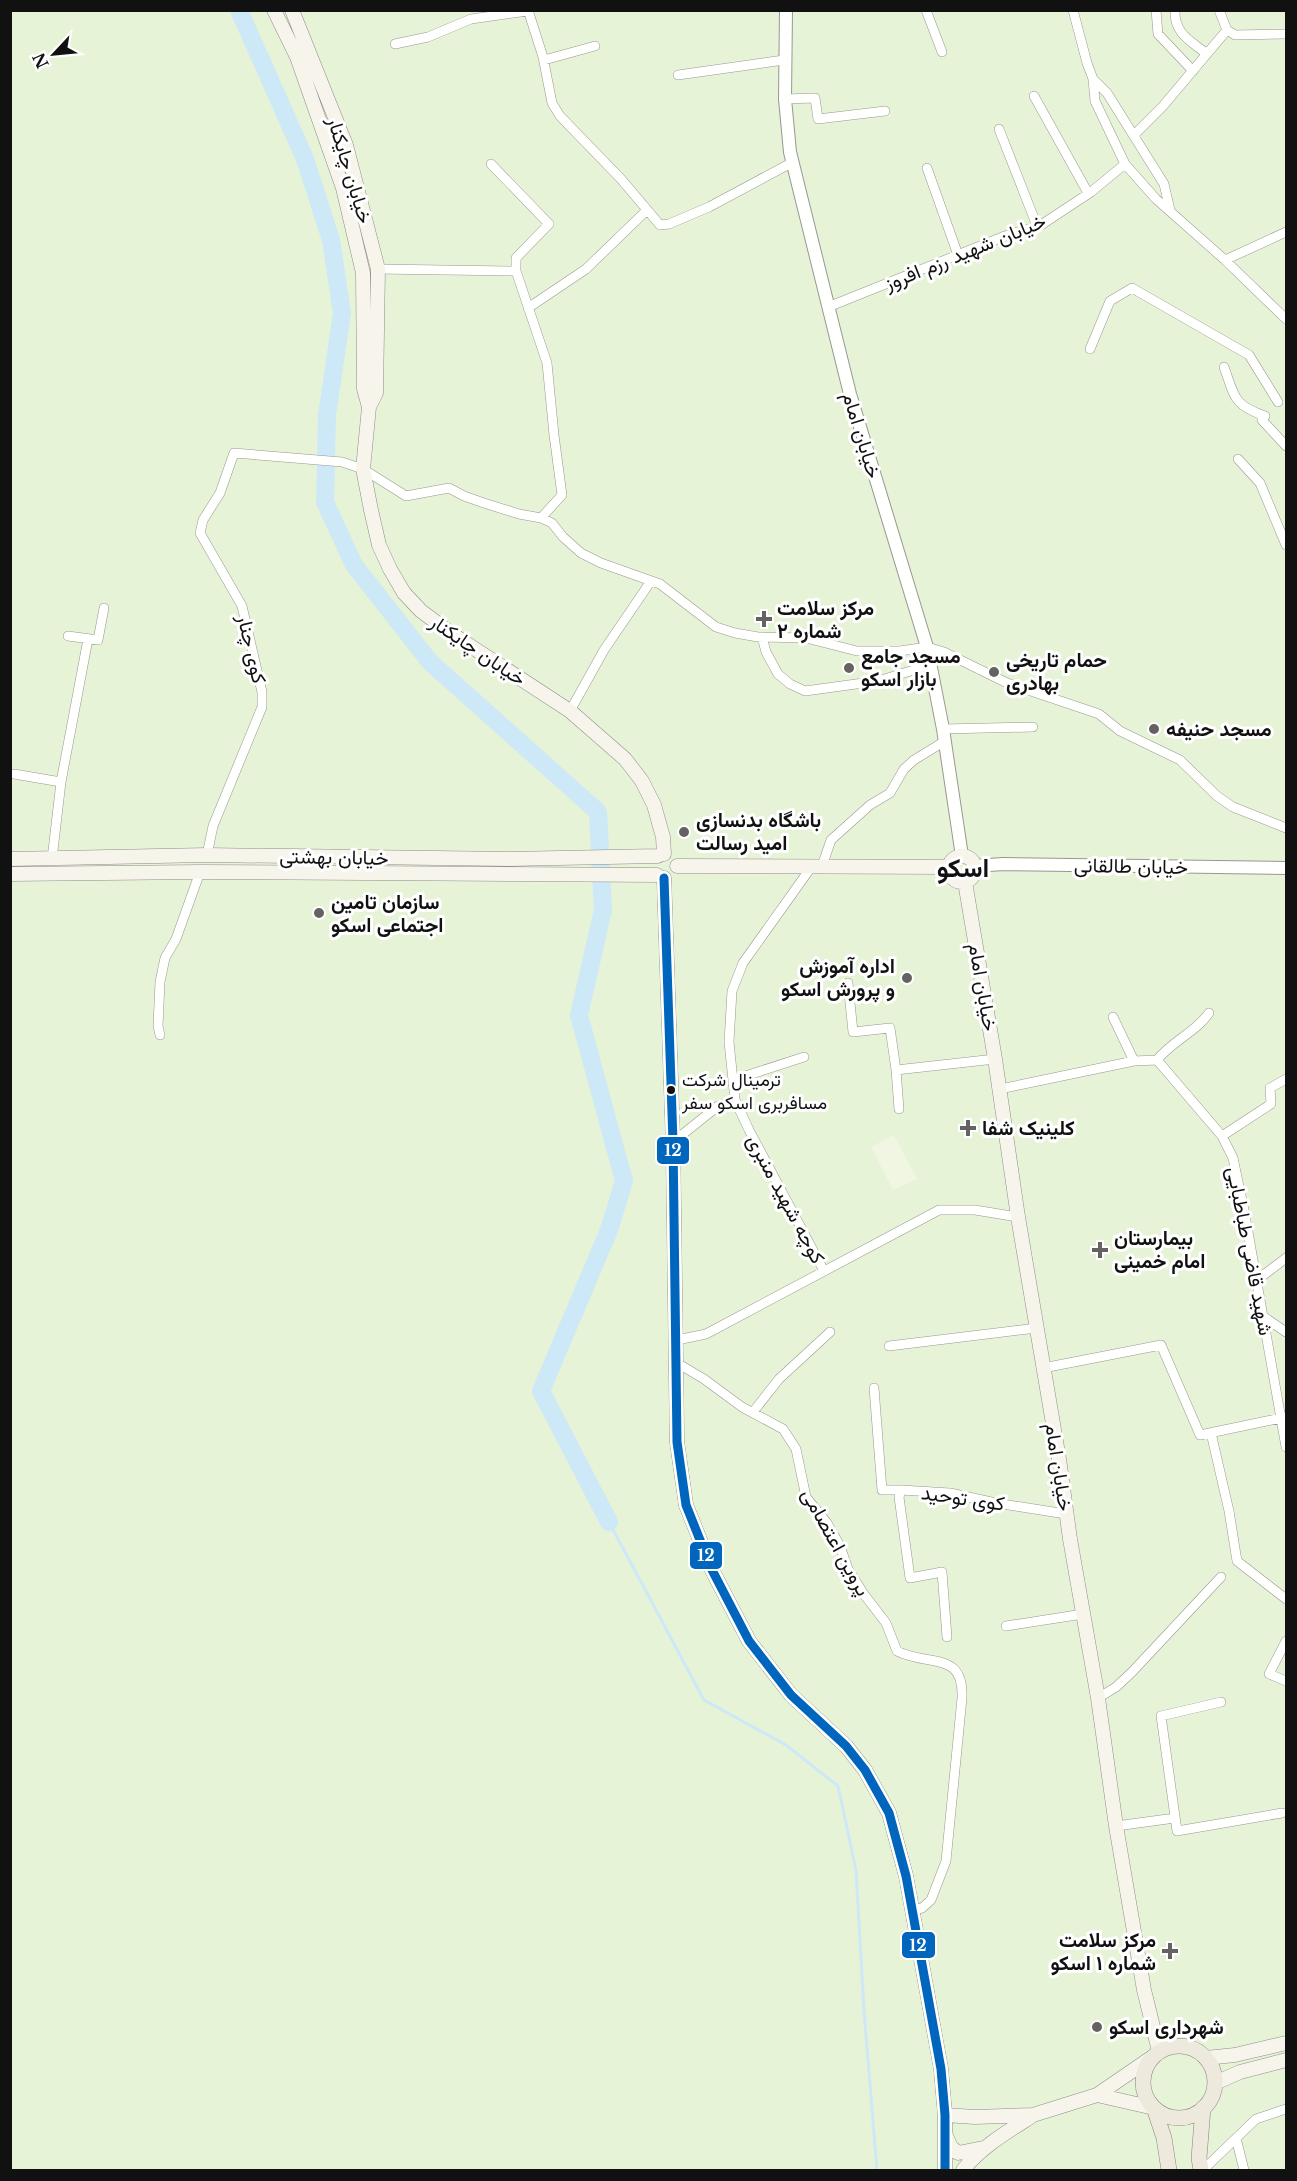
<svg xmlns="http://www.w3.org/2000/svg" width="1297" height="2181" viewBox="0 0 1297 2181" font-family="'Libre Baskerville',Vazirmatn,serif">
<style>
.green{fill:#e7f3d7}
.pitch{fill:#f0f6e1}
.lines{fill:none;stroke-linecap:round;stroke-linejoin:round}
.stream{stroke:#cde8f7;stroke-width:3}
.river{stroke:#cde8f7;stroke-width:18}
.minor-casing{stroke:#979795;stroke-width:10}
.tertiary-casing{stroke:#979795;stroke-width:14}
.secondary-casing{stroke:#8e8d8b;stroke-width:15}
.primary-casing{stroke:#858482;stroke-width:16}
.minor{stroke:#fffffe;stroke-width:9}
.tertiary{stroke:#fffffe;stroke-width:12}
.secondary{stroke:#f6f4eb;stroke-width:14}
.primary{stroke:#ede9dc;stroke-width:15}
.bus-1-casing{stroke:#fff;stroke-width:14}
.bus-1{stroke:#0065bd;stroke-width:9}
.poi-dot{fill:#646362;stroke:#fff;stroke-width:2}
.bus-dot{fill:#111;stroke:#fff;stroke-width:2}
.labels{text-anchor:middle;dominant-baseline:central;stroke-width:6;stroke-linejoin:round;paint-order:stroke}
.bus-label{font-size:18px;fill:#111;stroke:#fff;text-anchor:start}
.street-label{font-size:20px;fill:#111;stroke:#fff}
.poi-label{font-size:20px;font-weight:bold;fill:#111;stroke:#fff;text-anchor:start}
.district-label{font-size:26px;font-weight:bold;fill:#111;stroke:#fff}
.line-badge{stroke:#fff;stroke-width:2}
.badge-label{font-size:16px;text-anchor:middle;font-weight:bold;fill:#fff}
</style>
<rect width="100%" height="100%" fill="#fdfcf7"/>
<path class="green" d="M10,11H1286V2170H11Z"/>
<path class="pitch" d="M894,1135L917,1179L893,1190L871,1147Z"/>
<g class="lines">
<path class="stream" d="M609,1522L704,1700L786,1745L838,1786L856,1870L864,2011L877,2170"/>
<path class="river" d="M239,10L305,159L331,240L342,313L327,415L325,502L354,565L430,662L598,812L603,910L579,1015L624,1181L609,1230L541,1391L609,1522"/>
<defs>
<path id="minor" d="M528,10L543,57L552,103L560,116L621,179L660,225L669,224L709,207L793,162
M926,10L942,52
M1073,10L1087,63L1093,79L1095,101L1125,164L1156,199L1225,260L1286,319
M1156,10L1158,34L1193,71
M1175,10C1174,34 1191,41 1207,54
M1219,10L1227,30L1235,35L1286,34
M395,44L428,37L471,19L528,11
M544,60L595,46
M678,75L784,60
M1093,79L1107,93L1164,184L1170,210
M1034,96L1088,193
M785,99L815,98L818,119L885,111
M999,129L1037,226
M1134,135L1163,106L1227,30
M491,164L549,224L516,258V271L547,363L554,435L562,495L541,518
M927,168L958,255
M1225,260L1286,232
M378,269L516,271
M828,307L1005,236L1041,225L1091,192L1125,164
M528,308L586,269L647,210
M1090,349L1110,301L1132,288L1249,355L1278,402
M1224,367C1235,397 1233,405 1265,416
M1262,420L1286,446
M1238,459L1260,483L1286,545
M68,636L98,640L104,608
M762,637L766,652L778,674L790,684L805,691L878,681L930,665
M570,711L604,650L651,581
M943,729L1033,727
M14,774L61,782
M207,855L213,826L262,707V692L242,606L200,533L203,520L220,493L234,453L342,462L363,469L406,496L449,488L464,496L484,503L519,514L541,518L552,523L563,537L581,553L601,563L660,584L716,627L735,633L758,637L806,638L857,651H900L927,647L944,652L1007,683L1099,714L1120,731L1180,760L1217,796L1233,807L1286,828
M52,859L61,782L88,639
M812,866L743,963L732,991L729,1042L735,1100L749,1130L824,1271
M822,866L831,840L870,805L890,793L904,769L914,760L945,741
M848,983L853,1032L890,1028L896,1070L899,1109
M1113,1017L1134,1061
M160,1035L158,1026L160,982L165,958L176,939L200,872
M1157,1060C1172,1041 1196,1032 1209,1013
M896,1070L995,1059
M733,1080L804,1057
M1000,1089L1134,1061L1157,1060L1222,1136L1233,1158L1245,1215L1286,1447
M1222,1136L1271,1104L1270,1088L1286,1079
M673,1142L718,1106L735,1100
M1257,1280L1286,1258
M1264,1317L1286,1332
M677,1340L706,1334L939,1210H975L1018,1217
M889,1346L1037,1328
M677,1363L704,1379L742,1407L783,1429L796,1449L806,1497L827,1523L840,1546L848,1569L863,1593L886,1623L897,1651C928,1667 964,1650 962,1698L946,1861L931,1900L922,1908L913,1910
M1043,1368L1161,1345L1200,1435L1286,1417
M874,1388L882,1490H901
M753,1412L779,1379L830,1332
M1211,1433L1229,1511L1237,1561L1286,1599
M1006,1626L1083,1614
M947,1637L942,1572L910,1578L899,1497L901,1490L950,1493L996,1503L1066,1514
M1286,1641L1269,1674L1286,1681
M1098,1698L1116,1687L1132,1672L1221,1577
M1221,1702L1161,1716L1177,1831L1282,1813
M1116,1826L1175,1818
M1236,2138L1244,2170
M1203,2170L1256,2119L1286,2109"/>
<path id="tertiary" d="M786,10L785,99L790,152L850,394L927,647L943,729L962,856
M975,866L1003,864L1286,868"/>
<path id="secondary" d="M274,10L297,57L343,188L363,273L364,389L369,407L363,469L371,510L379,545L390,569L404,593L421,611L452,634L570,711L625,759L642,781L654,805L663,837L664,854
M292,10L346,145L378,269L376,393L369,407
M949 869a13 13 0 1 1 26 0a13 13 0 1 1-26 0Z
M10,859L207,855L509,859L658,856
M677,866L949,867
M10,874L200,872L657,875
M664,878L673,1142L677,1442L686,1505L712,1570L749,1641L791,1695L846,1746L865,1770L889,1813L906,1876L941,2069L945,2115V2170
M965,882L995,1059L1018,1217L1059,1459L1070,1539L1098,1698L1116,1826L1144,1990L1159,2051
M1206,2058L1235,2055L1286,2043
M1215,2083L1240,2072L1286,2060
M1097,2095L1154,2108
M945,2115L975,2117L1033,2115L1097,2095L1151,2058
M946,2136L951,2147L958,2153L983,2148
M963,2170C981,2147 1007,2132 1032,2116"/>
<path id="primary" d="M1143 2082a36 36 0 1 1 72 0a36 36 0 1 1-72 0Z
M1154,2108L1164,2138L1169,2170
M1201,2170L1199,2158L1203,2108"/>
</defs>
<use href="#minor" class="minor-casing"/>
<use href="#tertiary" class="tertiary-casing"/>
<use href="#secondary" class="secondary-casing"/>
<use href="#primary" class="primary-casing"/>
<use href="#minor" class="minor"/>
<use href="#tertiary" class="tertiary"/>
<use href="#secondary" class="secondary"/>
<use href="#primary" class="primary"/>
<defs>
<path id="bus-1" d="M664,878L673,1142L677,1442L686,1505L712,1570L749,1641L791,1695L846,1746L865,1770L889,1813L906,1876L941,2069L945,2115V2170"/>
</defs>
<use href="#bus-1" class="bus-1-casing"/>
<use href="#bus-1" class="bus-1"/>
</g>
<g class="poi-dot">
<path d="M761 610h6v6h6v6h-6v6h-6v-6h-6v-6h6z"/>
<circle cx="849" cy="668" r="6"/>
<circle cx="994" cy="672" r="6"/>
<circle cx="1154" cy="729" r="6"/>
<circle cx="684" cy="832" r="6"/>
<circle cx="319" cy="913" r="6"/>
<circle cx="907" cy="978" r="6"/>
<path d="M965 1119h6v6h6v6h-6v6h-6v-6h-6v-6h6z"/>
<path d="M1097 1241h6v6h6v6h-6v6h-6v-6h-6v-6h6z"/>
<path d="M1167 1942h6v6h6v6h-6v6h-6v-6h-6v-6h6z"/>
<circle cx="1097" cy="2027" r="6"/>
</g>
<circle class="bus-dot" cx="671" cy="1090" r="5"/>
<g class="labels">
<g class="bus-label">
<text x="682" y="1080">ترمینال شرکت<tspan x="682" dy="23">مسافربری اسکو سفر</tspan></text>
</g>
<g class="street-label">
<text transform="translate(350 170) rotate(73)">خیابان چایکنار</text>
<text transform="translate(965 252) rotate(-22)">خیابان شهید رزم افروز</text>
<text transform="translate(862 435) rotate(73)">خیابان امام</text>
<text transform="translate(252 649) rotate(77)">کوی چنار</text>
<text transform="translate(478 650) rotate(34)">خیابان چایکنار</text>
<text transform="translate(334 857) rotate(1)">خیابان بهشتی</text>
<text transform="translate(1131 866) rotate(1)">خیابان طالقانی</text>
<text transform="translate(983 987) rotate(80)">خیابان امام</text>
<text transform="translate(786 1199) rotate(62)">کوچه شهید منبری</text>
<text transform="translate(1250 1251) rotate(79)">شهید قاضی طباطبایی</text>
<text transform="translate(1059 1467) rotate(81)">خیابان امام</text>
<text transform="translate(963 1498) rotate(8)">کوی توحید</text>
<text transform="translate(836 1542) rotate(61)">پروین اعتصامی</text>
</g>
<g class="poi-label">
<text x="777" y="608">مرکز سلامت<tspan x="777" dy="23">شماره ۲</tspan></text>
<text x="861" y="656">مسجد جامع<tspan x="861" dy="23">بازار اسکو</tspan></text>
<text x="1006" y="660">حمام تاریخی<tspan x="1006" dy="23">بهادری</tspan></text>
<text x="1166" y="729">مسجد حنیفه</text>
<text x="696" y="820">باشگاه بدنسازی<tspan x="696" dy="23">امید رسالت</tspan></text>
<text x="331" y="902">سازمان تامین<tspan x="331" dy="23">اجتماعی اسکو</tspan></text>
<text x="895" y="966" text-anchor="end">اداره آموزش<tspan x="895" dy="23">و پرورش اسکو</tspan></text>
<text x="982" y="1128">کلینیک شفا</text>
<text x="1114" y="1238">بیمارستان<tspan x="1114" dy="23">امام خمینی</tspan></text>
<text x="1156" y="1940" text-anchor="end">مرکز سلامت<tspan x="1156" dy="23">شماره ۱ اسکو</tspan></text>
<text x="1109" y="2027">شهرداری اسکو</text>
</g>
<g class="district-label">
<text x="963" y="868">اسکو</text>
</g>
</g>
<g class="line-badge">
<rect x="656" y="1136" width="34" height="29" rx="6" fill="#0065bd"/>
<rect x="689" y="1541" width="34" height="29" rx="6" fill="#0065bd"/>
<rect x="901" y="1931" width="35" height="28" rx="6" fill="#0065bd"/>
</g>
<g class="badge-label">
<text x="673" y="1156">12</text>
<text x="706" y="1561">12</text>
<text x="918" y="1951">12</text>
</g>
<rect width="1297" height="2181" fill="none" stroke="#111111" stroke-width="24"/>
<g transform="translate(54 54) rotate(244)" stroke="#ffffff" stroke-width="4.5" paint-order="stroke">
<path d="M0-4.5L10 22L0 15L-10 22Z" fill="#111111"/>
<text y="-9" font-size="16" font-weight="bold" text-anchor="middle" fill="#111111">N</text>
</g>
</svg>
